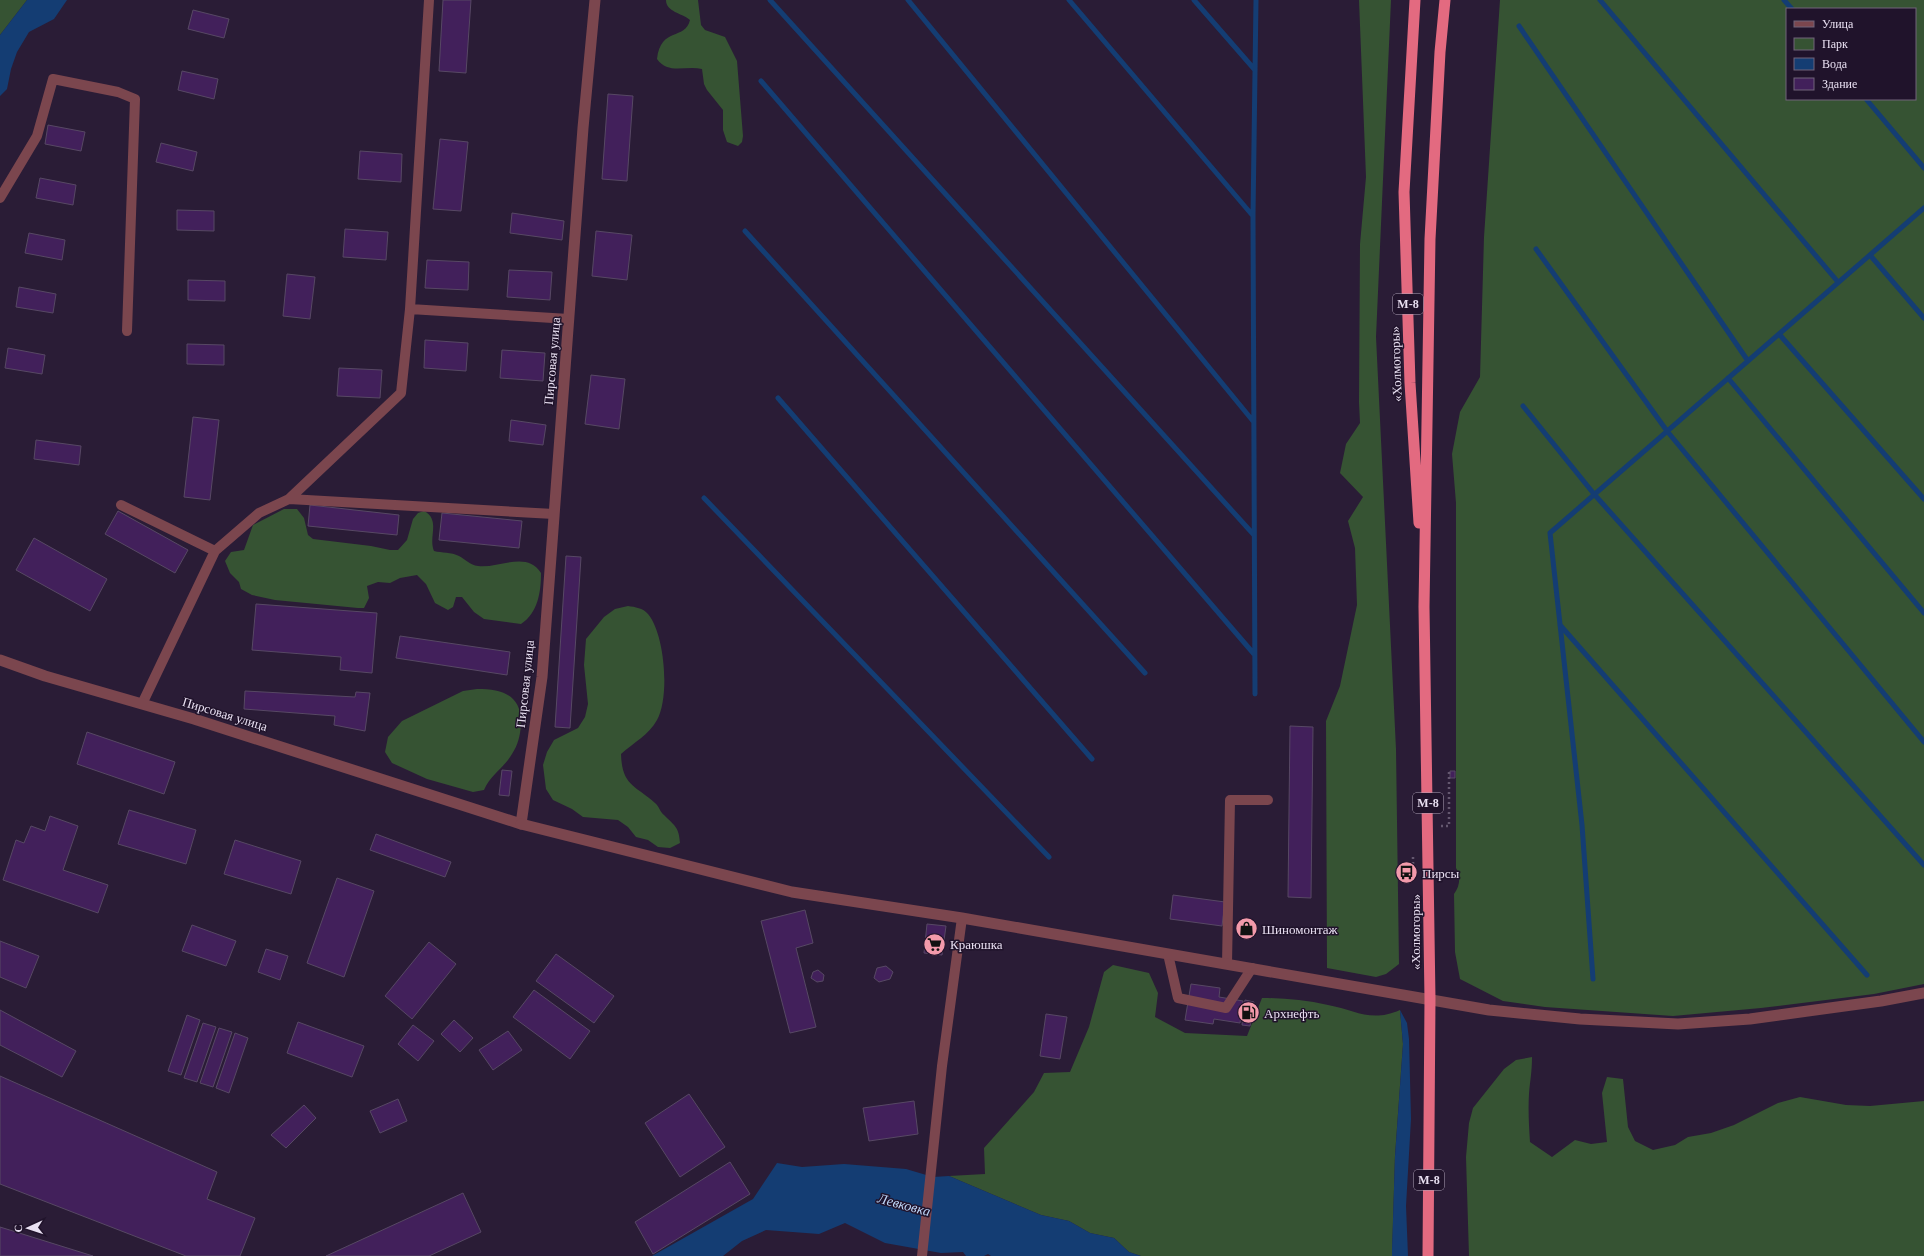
<svg xmlns="http://www.w3.org/2000/svg" width="1924" height="1256" viewBox="0 0 1924 1256" font-family="Georgia,serif">
<style>
.green{fill:#365333;fill-rule:evenodd}
.water{fill:#143d73}
.lines{fill:none;stroke-linecap:round;stroke-linejoin:round}
.stream{stroke:#143d73;stroke-width:5}
.building{fill:#42205b;stroke:#574864}
.path{stroke:#64576f;stroke-width:2.5;stroke-dasharray:2 3;stroke-linecap:butt}
.service{stroke:#7b464e;stroke-width:10}
.minor{stroke:#7b464e;stroke-width:11}
.tertiary{stroke:#7b464e;stroke-width:11}
.trunk{stroke:#e36a80;stroke-width:11}
.labels{text-anchor:middle;dominant-baseline:central;stroke-width:3;stroke-linejoin:round;paint-order:stroke}
.shield{fill:#20132b;stroke:#ada2b6;stroke-width:1}
.shield-label{font-size:12px;font-weight:bold;fill:#e9e0f2}
.street-label{font-size:13px;fill:#e9e0f2;stroke:#20132b}
.poi-label{font-size:13px;fill:#e9e0f2;stroke:#20132b;text-anchor:start}
.water-label{font-size:14px;font-style:italic;fill:#bdd5f7;stroke:#20132b}
</style>
<rect width="100%" height="100%" fill="#2a1c36"/>
<path class="green" d="M0,0H27L0,35Z
M666,0H698L701,25L705,30L725,37L737,61L743,136L742,142L738,146L727,142L723,130V110L707,90L704,84L702,69C686,65 668,75 657,59C661,26 685,41 690,20C682,13 666,12 666,0Z
M1359,0H1391L1376,337L1396,749L1399,964L1386,974L1376,977L1327,968L1326,721L1340,686L1357,605L1355,548L1348,521L1363,497L1340,473L1346,444L1360,423L1359,402L1360,244L1366,177Z
M1500,0H1924V984L1874,994L1761,1008L1673,1016L1545,1007L1503,1001L1460,979L1455,952L1454,894C1460,886 1461,876 1456,868V503L1452,454L1460,412L1480,377L1484,237ZM1787,9H1915V99H1787Z
M284,509H297L304,518L308,535L313,539L371,546L390,550H398L407,540L413,519L418,513L424,511C441,520 428,537 434,551C442,553 451,552 459,556C465,559 470,565 478,566C498,569 527,550 541,573C541,592 538,613 521,624L484,619L474,612L462,597H456L453,607L448,610L435,603L426,584L417,575L400,578L390,583L378,582L367,586L369,598L364,608H358L275,600L252,595L241,589L239,582L230,573L225,561L231,552L244,550L253,525Z
M628,606C635,607 643,608 648,614C665,634 670,697 657,720C649,735 633,743 621,754C622,786 635,785 655,803C659,806 660,812 664,815C675,826 679,827 680,843L670,848L658,847L648,840L636,837L628,827L618,820L583,817L572,809L553,800L546,789L543,765L547,752L554,740L578,728L585,717L588,704L584,665L586,639L604,617L615,609Z
M477,689C503,689 522,695 521,725C520,736 518,745 512,754C504,768 491,774 484,790L473,792L427,779L392,763L385,752L388,737L402,721L463,691Z
M1113,965L1149,973L1158,993L1155,1017L1185,1033L1247,1036L1262,998C1284,998 1306,1000 1328,1005C1355,1010 1371,1023 1400,1010L1403,1044L1395,1156L1392,1256H1141L1129,1252L1114,1238L1090,1233L1069,1221L1041,1215L949,1176L985,1174L984,1148L1034,1092L1044,1073L1070,1072L1089,1027L1104,972Z
M1532,1057C1532,1072 1530,1081 1529,1094C1528,1110 1529,1126 1530,1142L1552,1157L1575,1140L1591,1144L1607,1142L1602,1093L1607,1077L1623,1079L1628,1127L1635,1141L1653,1150L1675,1145L1688,1137L1711,1133L1734,1125L1778,1103L1800,1097L1846,1105L1870,1106L1924,1101V1256H1469L1466,1157L1469,1123L1473,1108L1504,1069L1516,1060Z"/>
<path class="water" d="M27,0H67L54,19L29,32L17,52L11,69L7,89L0,96V35Z
M1400,1010L1407,1023L1409,1039L1411,1119L1406,1206L1408,1256H1392V1250L1395,1156L1403,1044Z
M777,1163L802,1167L844,1164L906,1169L933,1177L949,1176L1041,1215L1069,1221L1090,1233L1114,1238L1129,1252L1141,1256H991L988,1254L984,1256H966L963,1252L941,1253L885,1243L845,1223L819,1234L766,1230L742,1241L723,1256H652L753,1199Z"/>
<g class="lines">
<path class="stream" d="M770,0L1254,535
M908,0L1253,421
M1069,0L1253,216
M1194,0L1255,70
M1600,0L1838,282
M1784,0L1792,9
M1519,26L1748,361
M761,81L1254,654
M1866,99L1924,168
M745,231L1145,673
M1536,249L1667,431L1924,742
M1870,255L1924,318
M1779,334L1924,499
M1728,378L1924,613
M778,398L1092,759
M1523,406L1594,494L1924,865
M704,498L1049,857
M1560,625L1867,975
M1255,694L1253,216L1256,0
M1593,979L1582,825L1550,533L1924,208"/>
</g>
<path class="building" d="M443,0H471L466,73L439,71Z
M193,10L229,19L224,38L188,29Z
M182,71L218,79L214,99L178,90Z
M608,94L633,96L627,181L602,179Z
M48,125L85,132L81,151L45,144Z
M440,139L468,142L461,211L433,209Z
M161,143L197,152L193,171L156,162Z
M360,151L402,154L401,182L358,179Z
M40,178L76,185L73,205L36,198Z
M177,210L214,211V231L177,230Z
M512,213L564,221L562,240L510,233Z
M345,229L388,232L386,260L343,257Z
M596,231L632,235L627,280L592,276Z
M29,233L65,240L62,260L25,253Z
M427,260L469,262L468,290L425,288Z
M509,270L552,272L550,300L507,297Z
M287,274L315,277L310,319L283,316Z
M188,280L225,281V301L188,300Z
M19,287L56,294L53,313L16,307Z
M425,340L468,343L466,371L424,368Z
M187,344L224,345V365L187,364Z
M8,348L45,355L42,374L5,368Z
M502,350L545,353L543,381L500,378Z
M339,368L382,370L380,398L337,396Z
M591,375L625,379L619,429L585,424Z
M193,417L219,420L210,500L184,497Z
M511,420L546,425L543,445L509,441Z
M36,440L81,446L79,465L34,459Z
M310,505L399,515L397,535L308,526Z
M118,511L188,550L175,573L105,534Z
M442,513L522,521L519,548L439,540Z
M34,538L107,579L90,611L16,570Z
M566,556L581,557L570,728L555,727Z
M256,604L377,613L372,673L340,670L341,657L252,650Z
M400,636L510,652L507,675L396,658Z
M245,691L355,697L356,692L370,693L365,731L334,725L335,716L244,709Z
M1290,726L1313,727L1311,898L1288,897Z
M87,732L175,762L164,794L77,764Z
M502,770L512,771L509,796L499,795Z
M1450,771H1455V778H1450Z
M129,810L196,830L186,864L118,844Z
M50,816L78,826L63,870L108,885L98,913L3,880L16,840L24,843L31,826L45,831Z
M376,834L451,862L445,877L370,850Z
M235,840L301,861L291,894L224,874Z
M1404,866H1411V881H1404Z
M337,878L374,891L344,977L307,963Z
M1173,895L1225,902L1222,926L1170,919Z
M805,910L813,943L796,948L816,1027L790,1033L761,921Z
M927,924L946,926L942,955L924,953Z
M192,925L236,941L226,966L182,951Z
M0,941L39,956L26,988L0,977Z
M429,942L456,964L412,1019L385,996Z
M266,949L288,956L280,980L258,972Z
M556,954L614,996L594,1023L536,981Z
M886,966L893,972L890,979L879,982L874,978L877,968Z
M818,970L824,975L823,981L817,982L811,978L813,972Z
M1191,984L1220,988L1219,997L1243,1001L1240,1023L1214,1019L1213,1024L1185,1020Z
M534,990L590,1031L570,1059L513,1017Z
M1245,1000L1254,1002L1250,1026L1242,1025Z
M0,1010L76,1051L62,1077L0,1045Z
M1046,1014L1067,1017L1060,1059L1040,1056Z
M187,1015L200,1020L181,1075L168,1071Z
M454,1020L473,1038L460,1052L441,1034Z
M298,1022L364,1046L352,1077L287,1053Z
M203,1023L216,1027L197,1082L184,1078Z
M413,1025L434,1041L418,1061L398,1044Z
M219,1028L232,1032L213,1087L200,1083Z
M508,1031L522,1050L493,1070L479,1050Z
M235,1033L248,1038L229,1093L216,1088Z
M0,1076L217,1172L207,1199L255,1218L240,1256H186L0,1184Z
M689,1094L725,1147L680,1177L645,1123Z
M398,1099L407,1121L380,1133L370,1111Z
M914,1101L918,1134L869,1141L863,1108Z
M304,1105L316,1118L286,1148L271,1135Z
M730,1162L750,1194L653,1254L635,1222Z
M463,1193L481,1232L429,1256H326Z
M0,1227L93,1256H0Z"/>
<g class="lines">
<path class="path" d="M1441,826H1449V772
M1413,857V879"/>
<path class="service" d="M429,0L410,309L569,319
M0,198L37,136L53,79L118,92L135,99L127,331
M289,499L554,514
M121,505L215,551L259,513L289,499L401,393L410,309
M142,704L215,551
M1168,954L1178,998L1226,1008L1252,968
M1227,964L1230,800H1268
M922,1256L942,1066L962,918"/>
<path class="minor" d="M0,660L45,676L194,719L521,824L542,677L583,128L595,0"/>
<path class="tertiary" d="M521,824L792,892L962,918L1489,1010L1580,1019L1678,1024L1750,1019L1881,1001L1924,993"/>
<path class="trunk" d="M1415,0L1404,192L1410,383L1419,523
M1428,1256L1430,999L1424,607L1430,239L1440,52L1445,0"/>
</g>
<defs>
<symbol id="bus-disc" viewBox="-11 -11 22 22"><circle r="9.5" fill="#f39aab" stroke="#20132b"/><path d="M-5-6H5V4H4V6H2V4H-2V6H-4V4H-5ZM-3.5-4V0h7V-4ZM-3.5 1.2v1.5H-2V1.2ZM2 1.2v1.5H3.5V1.2Z" fill="#111"/></symbol>
<symbol id="shop-disc" viewBox="-11 -11 22 22"><circle r="9.5" fill="#f39aab" stroke="#20132b"/><path d="M-5-2.5h2.3a2.7 3.5 0 0 1 5.4 0H5L5.5 6h-11ZM-1.5-2.5h3a1.5 2.3 0 0 0-3 0Z" fill="#111"/></symbol>
<symbol id="supermarket-disc" viewBox="-11 -11 22 22"><circle r="9.5" fill="#f39aab" stroke="#20132b"/><path d="M-6-5.5h2.5l.6 2H6L4.5 2H-2.5L-4.4-4H-6ZM-1.5 3.2a1.3 1.3 0 1 0 .1 0ZM3 3.2a1.3 1.3 0 1 0 .1 0Z" fill="#111"/></symbol>
<symbol id="fuel-disc" viewBox="-11 -11 22 22"><circle r="9.5" fill="#f39aab" stroke="#20132b"/><path d="M-5.5-6h7V0h2V4h1.3V-2.5L3-4.5l.8-.8L6-3V5H2.5V1h-1V6h-7ZM-4.2-4.7v3.2H.2V-4.7Z" fill="#111"/></symbol>
</defs>
<g fill-rule="evenodd">
<use href="#bus-disc" x="1394" y="860" width="25" height="25"/>
<use href="#shop-disc" x="1234" y="916" width="25" height="25"/>
<use href="#supermarket-disc" x="922" y="932" width="25" height="25"/>
<use href="#fuel-disc" x="1236" y="1000" width="25" height="25"/>
</g>
<g class="labels">
<g class="shield">
<rect x="1393" y="294" width="30" height="20" rx="3"/>
<rect x="1413" y="793" width="30" height="20" rx="3"/>
<rect x="1414" y="1170" width="30" height="20" rx="3"/>
</g>
<g class="shield-label">
<text x="1408" y="304">М-8</text>
<text x="1428" y="803">М-8</text>
<text x="1429" y="1180">М-8</text>
</g>
<g class="street-label">
<text transform="translate(552 361) rotate(-85)">Пирсовая улица</text>
<text transform="translate(1396 364) rotate(-92)">«Холмогоры»</text>
<text transform="translate(525 684) rotate(-84)">Пирсовая улица</text>
<text transform="translate(225 714) rotate(17)">Пирсовая улица</text>
<text transform="translate(1415 932) rotate(-90)">«Холмогоры»</text>
</g>
<g class="poi-label">
<text x="1422" y="873">Пирсы</text>
<text x="1262" y="929">Шиномонтаж</text>
<text x="950" y="944">Краюшка</text>
<text x="1264" y="1013">Архнефть</text>
</g>
<g class="water-label">
<text transform="translate(904 1205) rotate(15)">Левковка</text>
</g>
</g>
<rect x="1786" y="8" width="130" height="92" fill="#20132b" stroke="#70657b"/>
<rect x="1794" y="21" width="20" height="6" fill="#7b464e" stroke="#70657b"/>
<text x="1822" y="28" font-size="12" fill="#e9e0f2">Улица</text>
<rect x="1794" y="38" width="20" height="12" fill="#365333" stroke="#70657b"/>
<text x="1822" y="48" font-size="12" fill="#e9e0f2">Парк</text>
<rect x="1794" y="58" width="20" height="12" fill="#143d73" stroke="#70657b"/>
<text x="1822" y="68" font-size="12" fill="#e9e0f2">Вода</text>
<rect x="1794" y="78" width="20" height="12" fill="#42205b" stroke="#70657b"/>
<text x="1822" y="88" font-size="12" fill="#e9e0f2">Здание</text>
<g transform="translate(28 1228) rotate(267)" stroke="#20132b" stroke-width="3" paint-order="stroke">
<path d="M0-3L7 15L0 10L-7 15Z" fill="#e9e0f2"/>
<text y="-6" font-size="11" font-weight="bold" text-anchor="middle" fill="#e9e0f2">С</text>
</g>
</svg>
